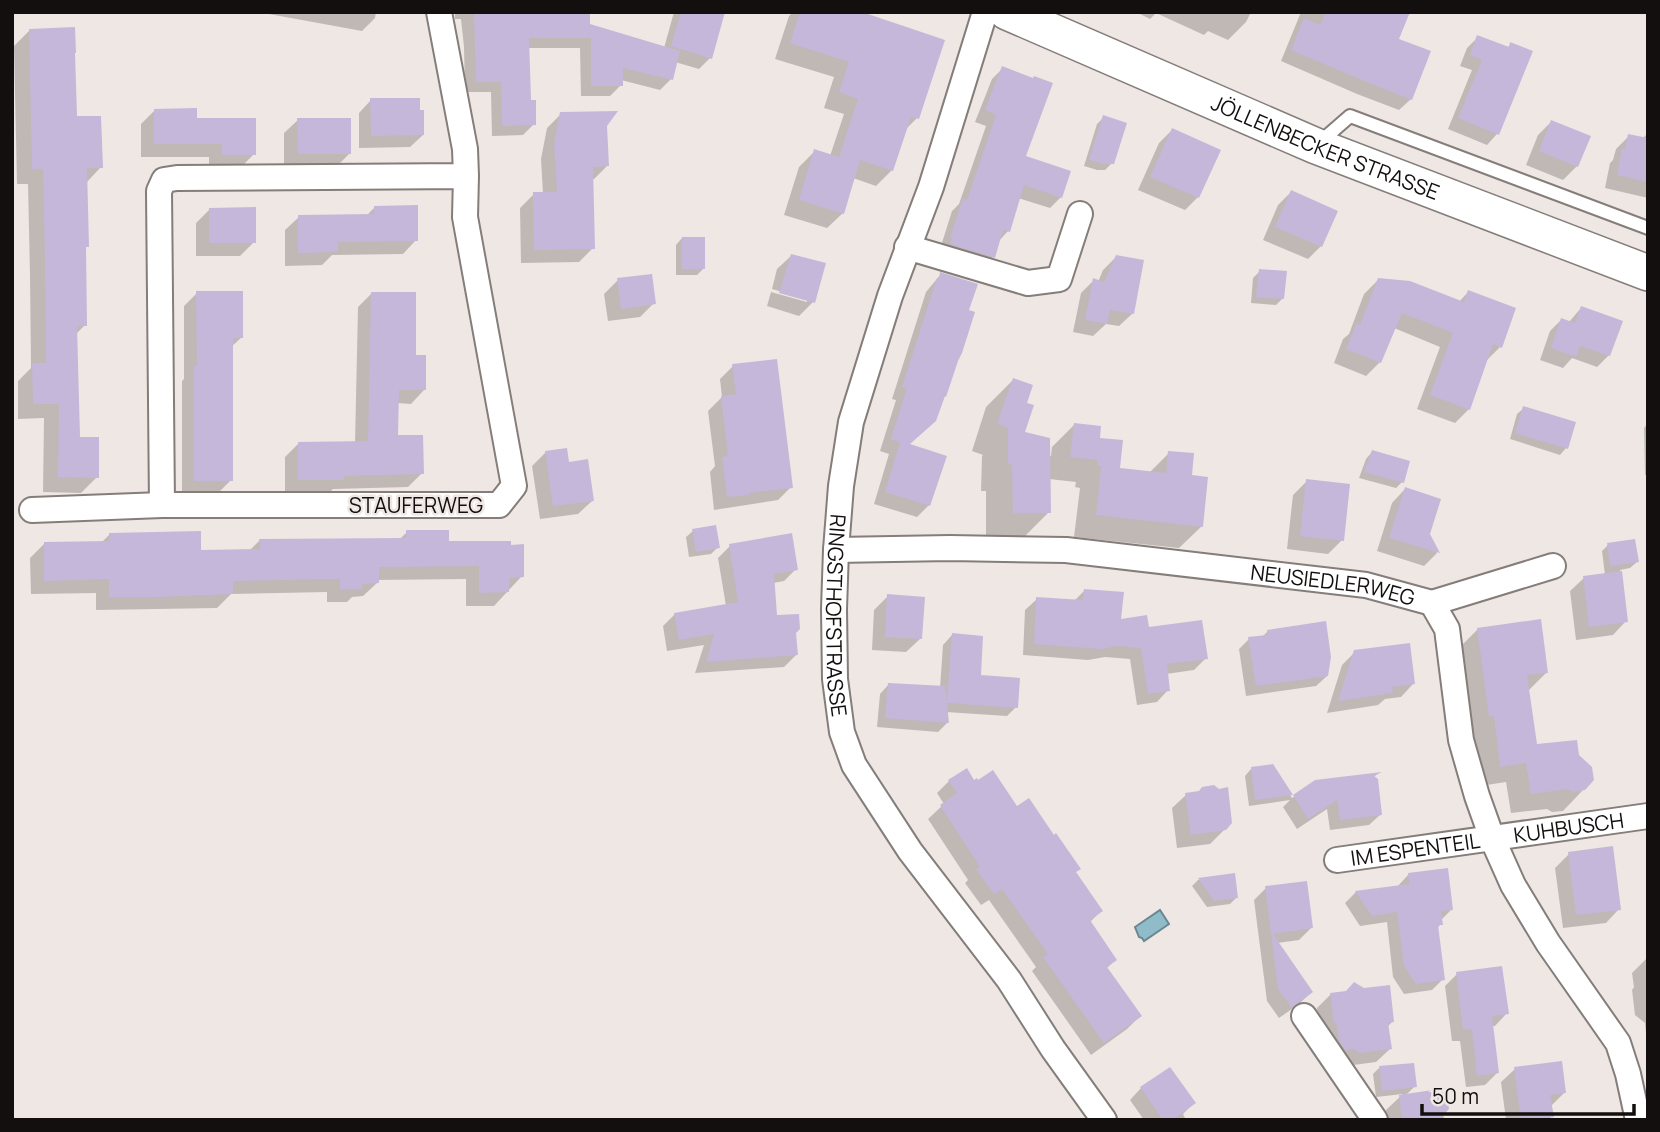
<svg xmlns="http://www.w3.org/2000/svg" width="1660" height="1132" viewBox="0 0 1660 1132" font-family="Manrope,sans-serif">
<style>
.water{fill:#8fbcc8;stroke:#6a8890;stroke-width:2}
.shadow{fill:#0003}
.building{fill:#c5b7da}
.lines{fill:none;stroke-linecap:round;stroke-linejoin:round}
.service-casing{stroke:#847d7a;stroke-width:16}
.minor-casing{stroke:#847d7a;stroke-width:28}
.secondary-casing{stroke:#847d7a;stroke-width:38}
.service{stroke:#fff;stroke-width:12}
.minor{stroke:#fff;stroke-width:24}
.secondary{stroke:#fff;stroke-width:35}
.labels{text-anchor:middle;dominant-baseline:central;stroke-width:5;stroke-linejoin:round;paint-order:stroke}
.street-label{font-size:21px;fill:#120f0e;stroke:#efe7e3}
</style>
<rect width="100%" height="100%" fill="#efe7e3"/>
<path class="water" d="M1160,910L1169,924L1144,941L1142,938L1139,937L1135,927Z"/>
<path class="shadow" d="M258,12H376L375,18L362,31Z
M455,12H588L589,25L664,48L674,12H724L710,58L699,69L675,62L671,79L660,90L621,80V85L610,96H581L580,48H528L529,102L534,124L523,135L492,136L491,92H465L464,47L461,19H455Z
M793,12H855L917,118L905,130L892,170L876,186L853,178L843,213L827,228L784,215L799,167L815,151L830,156L844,114L824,108L834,77L775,59L789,16Z
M1136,12H1251L1246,22L1228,40L1208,31L1204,35L1156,13L1150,19Z
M1301,12H1408L1396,40L1411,99L1399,110L1357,94L1281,61Z
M30,30L101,167L86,183L85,325L75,335L78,439L97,477L81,493L43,492L44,418L18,419V381L31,368L30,275L28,184H17L14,46Z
M1478,37L1507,48L1511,44L1497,134L1487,145L1448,129L1472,70L1460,66L1467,48Z
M1003,68L1032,80L1024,157L1061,197L1050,208L1018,198L1008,231L998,242L993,257L982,268L940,249L952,211L959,204L986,126L975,122L992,79Z
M371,100L423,135L410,147L359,148V113Z
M155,110L254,154L240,168H209V157H141V124Z
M561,114L605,126L607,166L594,179H591L593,248L579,262L521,263L520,208L534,194H543L541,159L547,128Z
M1104,117L1112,163L1105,170H1097L1084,166L1097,124Z
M298,120L349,154L335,168L284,167V133Z
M1551,122L1577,166L1563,180L1526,165L1538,135Z
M1172,130L1198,197L1185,210L1138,190L1159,143Z
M1648,133V198L1605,188L1610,163L1613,160L1616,149L1629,136L1642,139Z
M1291,192L1321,246L1308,259L1263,240L1278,205Z
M375,207L416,240L403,254L332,255L322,265L285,266V230L299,217L366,216Z
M210,209L254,242L240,256H196V223Z
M682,238L703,269L697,275H676V245Z
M791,256L813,302L799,316L767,306L771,292L807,302V299L772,289L777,269Z
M1116,257L1132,314L1119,326L1106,324L1093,336L1073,332L1081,293L1094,280L1098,282L1103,270Z
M1260,271L1283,298L1276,305L1251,303L1253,278Z
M941,274L908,445L929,505L917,517L874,504L889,454L880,451L896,400L892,399L926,292Z
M618,280L654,303L640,317L608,321L604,294Z
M1378,280L1459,302L1468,292L1500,347L1487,360L1469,409L1455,423L1417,409L1440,347L1394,328L1380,362L1366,376L1334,363L1343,339L1349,334L1364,294Z
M197,293L242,337L231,347V480L218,493H182V381L184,379V306Z
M371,294L414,356L424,390L411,404L397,403V437L422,473L408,487L333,489L329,493H285V457L299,443H355L358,307Z
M1581,308L1609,355L1597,367L1572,358L1563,368L1540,360L1550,331L1561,320L1569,322Z
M733,366L791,487L778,500L714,510L710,472L715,466L708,411L722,397L720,379Z
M1013,380L1024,404L1023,433L1048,456H1051L1052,447L1074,425L1098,439L1118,469L1149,473L1169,453L1202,526L1179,548L1074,537L1080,488L1075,487L1076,482L1049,479V512L1022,539H986V491H981L982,456L983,455L972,451L986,407Z
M1524,408L1566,448L1560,455L1510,439L1517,414Z
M1648,423V475H1645L1644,428Z
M546,452L567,464L592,501L578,514L540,519L532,466Z
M1372,452L1402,482L1396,488L1359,478L1366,459Z
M1307,481L1342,540L1328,554L1287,549L1293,495Z
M1405,489L1437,553L1424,566L1377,551L1392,503Z
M693,531L718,547L711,554L689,557L686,537Z
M407,532L447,543L522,576L494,606H466V579L377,580V583L363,596L352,597L347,602H327V592L231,594L217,608L96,610V593L31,594L30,558L44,544L101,543L110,534L200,552L249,551L260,540H399Z
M1608,545L1637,562L1630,568L1620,570L1626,621L1613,635L1576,640L1570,591L1584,578L1605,575L1602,551Z
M730,546L796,569L784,581L773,583L775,617L794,632L796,655L784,667L695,673L704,645L667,651L663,626L675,614L726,606L718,558Z
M1084,591L1119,621L1148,629L1206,658L1194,670L1166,674L1168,690L1157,702L1137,705L1130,659L1105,657L1088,660L1023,655L1025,610L1037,599L1074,601Z
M888,596L920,639L906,652L872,650L874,610Z
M1478,629L1547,672L1528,691L1536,746L1584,789L1563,811L1552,812L1547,809L1511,813L1506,782L1480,786L1474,736H1468L1457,650Z
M1268,631L1327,676L1316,686L1246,696L1239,649L1249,639L1262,637Z
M952,635L979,676L1016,707L1007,716L946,712L948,722L938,732L877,727L880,694L889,684L940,688L943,645Z
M1355,652L1413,684L1401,697L1385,699L1378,705L1327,713L1342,665Z
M1272,766L1292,798L1316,782L1377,774L1373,778L1381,814L1369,825L1330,830L1327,809L1297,829L1283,807L1290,800L1249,806L1245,776L1251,769Z
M949,781L974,782L1017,808L1074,873L1101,911L1090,922L1115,960L1106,969L1140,1016L1127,1029L1091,1055L1032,971L1036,967L989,900L981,905L965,883L968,880L928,819L944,804L937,793Z
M1186,795L1225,829L1210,844L1177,848L1172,808Z
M1569,854L1619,909L1606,923L1563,928L1555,868Z
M1234,875L1236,898L1230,904L1207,907L1192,886L1198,880Z
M1408,875L1452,909L1441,920V924L1436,929L1443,979L1432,990L1404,994L1393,977L1387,922L1360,926L1345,903L1356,892L1397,887Z
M1266,888L1311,928L1299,940L1277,943L1311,992L1299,1004L1279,1018L1267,1001L1254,900Z
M1646,959H1648L1647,1043L1645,1023L1635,1015L1632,990L1634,987L1632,973Z
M1457,974L1507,1013L1495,1026H1492L1497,1073L1485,1085L1466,1087L1460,1041H1452L1445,986Z
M1331,994L1393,1021L1387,1027L1390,1049L1376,1062L1346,1066L1320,1036L1317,1008Z
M1379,1068L1415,1086L1406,1095L1443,1113L1444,1120H1387L1386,1110L1403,1094L1376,1097L1373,1074Z
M1515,1069L1564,1093L1550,1107L1552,1116L1548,1120H1506L1501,1082Z
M1141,1088L1194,1103L1183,1114L1186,1120H1144L1130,1100Z"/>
<path class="building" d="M474,12H590V24L680,51L673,80L623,68V86H591V38H529L531,100H536V125L502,126L501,82H476Z
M681,12H725L712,59L671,46Z
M800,12H862L945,40L919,119L911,117L893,171L860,160L844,214L799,200L814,149L839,157L858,99L839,92L849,62L790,43Z
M1326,12H1410L1399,39L1431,51L1412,100L1369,83L1291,50L1304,18L1320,25Z
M75,27L76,53H75L77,116H101L103,168H87L89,247H86L87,326H77L80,437H99V478L58,477L59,404H33L32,363H46L45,259L43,169H32L29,29Z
M1477,35L1509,47L1510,42L1533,51L1499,135L1458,118L1482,60L1470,55Z
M1002,66L1033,78L1034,76L1053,83L1026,156L1071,171L1062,198L1024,185L1010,232L1003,230L995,258L950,244L952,238H950L963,198L967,200L996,115L985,110Z
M370,98H420V110H424V135L371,136Z
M197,108V118H256V155H222V144H154V109Z
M618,111L607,126L609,166L593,167L595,249L534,250L533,192H557L554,144L560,112Z
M1103,115L1127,123L1114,164H1104L1089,160Z
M297,118H351V154H298Z
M1551,120L1591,136L1578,167L1539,151Z
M1172,128L1221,150L1199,198L1150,177Z
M1628,134L1648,138V182L1617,175L1622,148L1625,149Z
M1291,190L1338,211L1322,247L1275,227Z
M418,205V241L338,242V252L298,253V215L374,214V206Z
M256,207V243H209V208Z
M682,237H705V269H682Z
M791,254L826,263L815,303L779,293Z
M1116,255L1144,260L1134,314L1110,310L1107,324L1085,320L1093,278L1104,282Z
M1259,269L1287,271L1284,299L1256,297Z
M940,272L978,284L969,310L975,312L962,353L958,361L946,397L945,396L936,421L910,444L947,456L930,506L885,492L900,442L891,439L907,388L902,387L937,278H939Z
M652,274L656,304L621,309L617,278Z
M1378,278L1410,281L1464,302L1468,290L1516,308L1502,348L1493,344L1470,410L1430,395L1453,333L1402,313L1381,363L1346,349L1357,323L1360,325Z
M196,291H243V338H233V481H194V366H197Z
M371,292H416V355H426V390H399L398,435H423L424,474L344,476V480H298V442L368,441Z
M1581,306L1623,321L1610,356L1580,346L1576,357L1551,348L1561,318L1575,323Z
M777,359L793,488L749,493V495L727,497L722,457L728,456L721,396L736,394L732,364Z
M1013,378L1033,385L1027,403L1034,405L1025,432L1050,438L1051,513H1013L1012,464H1008V428H1009L997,424Z
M1523,406L1576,422L1568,449L1515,433Z
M1074,423L1101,426L1100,438L1123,440L1120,468L1166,473L1168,451L1194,453L1192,475L1208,477L1203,527L1096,515L1101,466L1097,465V460L1070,457Z
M567,448L569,462L588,459L594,501L553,506L545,451Z
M1372,450L1410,461L1404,483L1364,472Z
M1306,479L1350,484L1344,541L1300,536Z
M1405,487L1441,499L1430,534L1440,553L1389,538Z
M716,525L720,548L696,552L692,529Z
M406,530H449V541H511V545L524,544V577L509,578V592L479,593V566L379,567V583L362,584V589H340V579L233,581V594L157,597H109V579L44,581V542L109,541V533L201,531V550L260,549L259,539L406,538Z
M792,533L798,570L774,574L777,615L799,614L800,629L796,633L798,655L706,662L714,634L679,640L674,613L738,602L729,544Z
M1635,539L1639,562L1610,566L1607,543Z
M1622,571L1628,622L1589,627L1583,576Z
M1084,589L1124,592L1121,619L1147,615L1149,627L1202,620L1208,659L1167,664L1170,691L1148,694L1141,648L1118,646L1101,649L1034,644L1036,597L1083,600Z
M887,594L925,597L922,639L885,637Z
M1541,619L1548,673L1527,675L1537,744L1577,740L1579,755L1592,767L1594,780L1585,790L1573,792L1568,789L1531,794L1526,763L1500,767L1494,716L1489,717L1477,628Z
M1326,621L1331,657L1328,676L1256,686L1248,637L1268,635L1267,630Z
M952,633L983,636L981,675L1020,678L1018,708L947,703L949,723L885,718L888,683L945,686L947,702Z
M1410,643L1415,684L1392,687L1393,693L1338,701L1354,650Z
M1273,764L1293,795L1255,800L1251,767Z
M967,768L974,780L977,778L978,780L993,770L1017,806L1029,798L1054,835L1056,833L1081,869L1076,872L1103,911L1090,920L1117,960L1107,967L1142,1016L1104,1043L1043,957L1048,954L1002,889L994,894L976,869L980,867L940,805L957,793L948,780Z
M1382,772L1374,776L1378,779L1382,815L1340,820L1337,800L1308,819L1293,795L1315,780Z
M1214,785L1219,789L1228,787L1232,823L1226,830L1191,835L1185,793L1199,791L1202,787Z
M1613,846L1621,910L1576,915L1568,852Z
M1448,868L1453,910L1441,911L1443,925H1438L1445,980L1416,984L1404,966L1397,912L1372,916L1355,891L1409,884L1408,873Z
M1235,873L1238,898L1214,901L1198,878Z
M1307,881L1313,928L1273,934L1313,992L1292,1008L1278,989L1265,886Z
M1502,966L1509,1014L1492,1016L1499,1073L1477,1076L1472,1030L1463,1029L1456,972Z
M1354,982L1364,988L1390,985L1394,1022L1388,1023L1392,1049L1360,1053L1354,1049L1345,1050L1339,1040L1336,1022L1334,1023L1330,993L1346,991Z
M1562,1061L1566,1093L1550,1095L1554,1117L1521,1120L1514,1067Z
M1414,1063L1417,1087L1382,1091L1379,1066Z
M1170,1067L1196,1103L1172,1120H1163L1140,1087Z
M1446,1088L1449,1109L1439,1120H1402L1399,1095Z"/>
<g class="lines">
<defs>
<path id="service" d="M1319,143L1350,116L1648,228"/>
<g id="minor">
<path d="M439,12L465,149L466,176L465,217L514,486L499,505H162L159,191L164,180L177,178L466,176"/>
<path id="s1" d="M985,12L931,187L890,296L851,422L841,486L836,550L834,609L835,679L842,732L854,765L910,851L1009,980L1053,1049L1104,1120"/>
<path d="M907,247L1028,283L1059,279L1080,214"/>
<path d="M32,510L162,505"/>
<path id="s2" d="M836,550L950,548L1066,550L1366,585L1432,603L1447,629L1461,740L1477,796L1492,838L1513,885L1548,943L1618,1043L1628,1074L1638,1120"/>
<path d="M1432,603L1553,566"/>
<path id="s3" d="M1337,860L1648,816"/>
<path d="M1304,1016L1375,1120"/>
</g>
<g id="secondary">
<path id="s4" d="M1007,12L1316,146L1648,273"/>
</g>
</defs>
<use href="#service" class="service-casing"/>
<use href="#minor" class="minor-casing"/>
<use href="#secondary" class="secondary-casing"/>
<use href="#service" class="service"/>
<use href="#minor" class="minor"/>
<use href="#secondary" class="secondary"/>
</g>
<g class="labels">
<g class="street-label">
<text stroke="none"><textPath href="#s4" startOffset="346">JÖLLENBECKER STRASSE</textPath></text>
<text x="416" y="505">STAUFERWEG</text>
<text stroke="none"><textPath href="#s2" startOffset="499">NEUSIEDLERWEG</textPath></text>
<text stroke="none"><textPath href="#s1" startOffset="626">RINGSTHOFSTRASSE</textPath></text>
<text stroke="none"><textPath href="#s3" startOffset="234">KUHBUSCH</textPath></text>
<text stroke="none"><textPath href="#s3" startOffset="79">IM ESPENTEIL</textPath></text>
</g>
</g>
<rect width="1660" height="1132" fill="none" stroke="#120f0e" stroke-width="28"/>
<path d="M1422 1104v10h212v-10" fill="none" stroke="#120f0e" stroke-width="3.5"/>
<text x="1432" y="1104" font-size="21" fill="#120f0e" stroke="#efe7e3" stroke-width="5" paint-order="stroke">50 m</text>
</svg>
